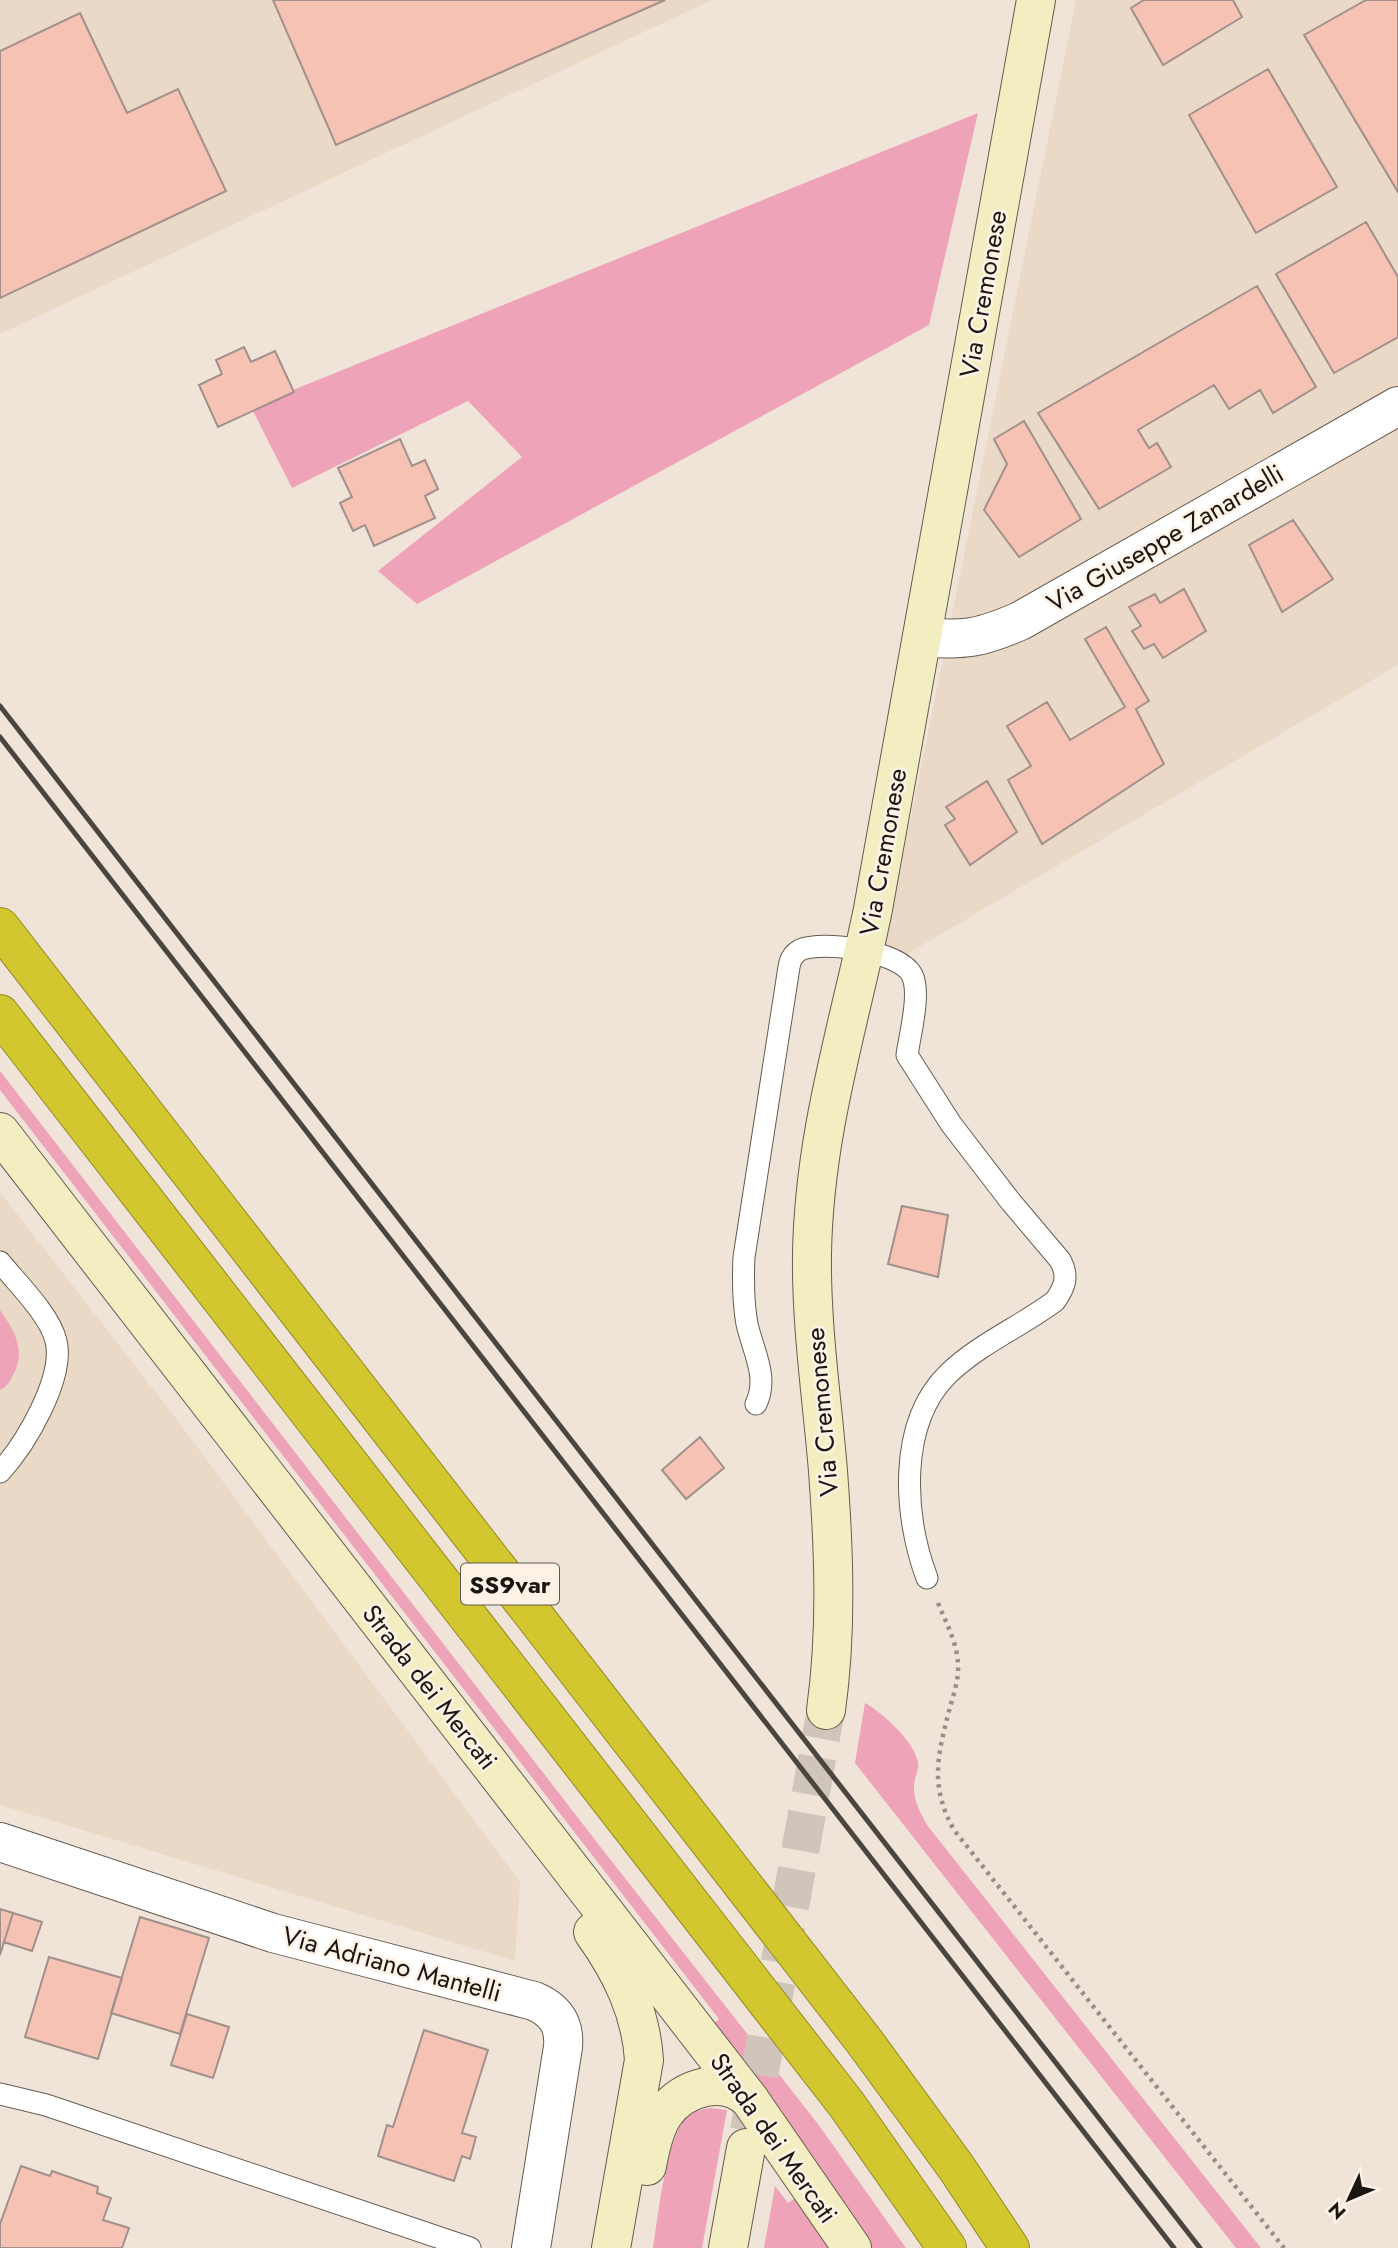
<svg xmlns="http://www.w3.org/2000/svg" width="1398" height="2248" viewBox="0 0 1398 2248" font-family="Jost,sans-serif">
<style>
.built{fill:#ead9c6}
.green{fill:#eea3b8}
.building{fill:#f5c2b4;stroke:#a1908b;stroke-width:2}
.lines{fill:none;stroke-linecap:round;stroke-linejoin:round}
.secondary-tunnel{stroke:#d0c5ba;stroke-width:38;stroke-dasharray:38 19;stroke-linecap:butt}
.lane-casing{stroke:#665c51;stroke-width:23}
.street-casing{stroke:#665c51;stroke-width:40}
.secondary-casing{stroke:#665c51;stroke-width:40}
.highway-casing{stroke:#928925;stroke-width:40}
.path{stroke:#988f87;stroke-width:4.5;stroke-dasharray:3.5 5;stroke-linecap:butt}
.lane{stroke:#fff;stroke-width:21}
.street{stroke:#fff;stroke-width:38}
.secondary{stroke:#f2eec1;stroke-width:38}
.highway{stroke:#d3c72f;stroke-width:38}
.rail{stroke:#4b453f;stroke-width:5}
.labels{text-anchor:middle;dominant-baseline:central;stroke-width:5;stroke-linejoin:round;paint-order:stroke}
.shield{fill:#fdf2e5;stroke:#5e5851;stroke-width:2}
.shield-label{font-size:24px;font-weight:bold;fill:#1a1612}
.street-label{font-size:26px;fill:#1a1612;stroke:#fdf2e5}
</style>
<rect width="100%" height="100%" fill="#f0e4d8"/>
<path class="built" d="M0,0H712L0,334Z
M1076,0H1398V665L880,970Z
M0,1192L175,1417L520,1882L515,1961L0,1805Z"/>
<path class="green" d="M978,113L929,325L417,604L378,571L522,457L468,401L292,488L251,407Z
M0,1071L606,1854L818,2124L906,2248H872L712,2025L719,2019L0,1090Z
M0,1310C14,1330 26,1350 14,1373C10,1381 8,1386 0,1390Z
M865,1703C883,1713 915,1742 918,1763C919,1770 915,1777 914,1784C913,1800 920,1812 927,1825L1261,2248H1236L855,1763Z
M711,2108L727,2110L702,2248H653C658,2218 666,2138 686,2118C693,2111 702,2109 711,2108Z
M775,2186L788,2203L797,2197L831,2248H764Z"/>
<path class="building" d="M273,0H665L336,145Z
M1144,0H1233L1242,17L1163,65L1131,8Z
M1366,0H1398V192L1304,35Z
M80,13L127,113L178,89L226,191L0,298V51Z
M1268,69L1337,187L1256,233L1189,115Z
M1366,222L1398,277V337L1334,373L1276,274Z
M1257,286L1316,387L1273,413L1260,390L1229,409L1214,385L1138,430L1149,448L1157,443L1171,467L1099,509L1038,413Z
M244,347L251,362L275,351L294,392L218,427L199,385L222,374L216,360Z
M1024,421L1081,519L1019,557L984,510L1007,464L994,439Z
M400,439L412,466L425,460L438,489L425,496L435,518L374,546L365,525L353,531L340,503L352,497L338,468Z
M1293,520L1333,579L1282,612L1249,545Z
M1184,589L1206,631L1163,658L1154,644L1144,649L1132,631L1141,626L1129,607L1155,594L1160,603Z
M1106,627L1149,701L1136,709L1164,764L1042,844L1008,780L1031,766L1007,726L1047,702L1070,740L1125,707L1085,639Z
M987,781L1017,832L970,865L945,825L955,819L946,807Z
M902,1206L948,1215L938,1277L888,1264Z
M700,1437L724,1468L686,1499L662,1470Z
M0,1909L13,1913L0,1955Z
M13,1913L42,1922L32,1951L4,1942Z
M140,1917L209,1938L180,2034L111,2013Z
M49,1957L122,1978L98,2059L25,2037Z
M187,2014L229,2027L213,2078L171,2065Z
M424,2030L488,2050L462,2133L476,2137L470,2159L462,2156L454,2181L378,2156L387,2125L393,2127Z
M21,2166L50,2176L52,2171L98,2187L97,2193L111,2198L103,2220L129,2228L122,2248H0V2224Z"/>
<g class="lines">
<path class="secondary-tunnel" d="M749,2131L826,1710"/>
<defs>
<path id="lane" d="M0,1262C17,1283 50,1315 56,1341C65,1378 25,1445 0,1472
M756,1404C769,1377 753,1351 747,1324C743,1302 743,1279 744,1257L789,967C790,960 793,954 800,950C823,940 900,951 912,975C921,993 910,1034 907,1055L951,1124L1011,1202L1060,1260C1069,1276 1065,1287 1055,1301C1020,1327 979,1344 948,1374C897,1424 904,1517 927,1578
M0,2094L46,2105L470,2248"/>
<path id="street" d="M922,637C964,641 981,638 1020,621L1398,406
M0,1842L273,1933L534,2001C555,2010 565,2024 563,2047L531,2248"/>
<path id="secondary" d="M0,1132L750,2100L852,2248
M826,1710C837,1631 834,1551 828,1471C822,1399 811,1326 812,1254C814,1132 849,1026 873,909L1036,0
M593,1932C621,1971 641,2012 644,2060L611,2248
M647,2166C650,2149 654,2129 664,2114C683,2086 726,2075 750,2100
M728,2248L746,2148"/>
<path id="highway" d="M0,927L864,2041L956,2167L1010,2248
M0,1014L847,2105L947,2248"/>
</defs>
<use href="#lane" class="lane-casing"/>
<use href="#street" class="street-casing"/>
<use href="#secondary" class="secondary-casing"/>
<use href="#highway" class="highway-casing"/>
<path class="path" d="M938,1603C946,1623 957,1642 958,1664C959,1680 953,1696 949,1711C937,1757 930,1787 954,1830L1284,2248"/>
<use href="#lane" class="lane"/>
<use href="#street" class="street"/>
<use href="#secondary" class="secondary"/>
<use href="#highway" class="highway"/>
<path class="rail" d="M0,706L1200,2248
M0,737L1174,2248"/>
</g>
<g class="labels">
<rect class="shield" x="461" y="1563.5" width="98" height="41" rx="5"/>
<g class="shield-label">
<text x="510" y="1584">SS9var</text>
</g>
<g class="street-label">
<text transform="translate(983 294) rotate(-80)">Via Cremonese</text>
<text transform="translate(1165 538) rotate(-30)">Via Giuseppe Zanardelli</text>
<text transform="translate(883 852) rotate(-80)">Via Cremonese</text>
<text transform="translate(822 1412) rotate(-95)">Via Cremonese</text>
<text transform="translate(430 1687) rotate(52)">Strada dei Mercati</text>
<text transform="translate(392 1964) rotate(15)">Via Adriano Mantelli</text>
<text transform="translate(774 2138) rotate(55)">Strada dei Mercati</text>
</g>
</g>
<g transform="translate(1349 2199) rotate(226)" stroke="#fdf2e5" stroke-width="5" paint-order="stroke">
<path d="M0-5L12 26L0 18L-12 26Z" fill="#1a1612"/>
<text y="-10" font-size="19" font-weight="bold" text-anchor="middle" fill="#1a1612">N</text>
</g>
</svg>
